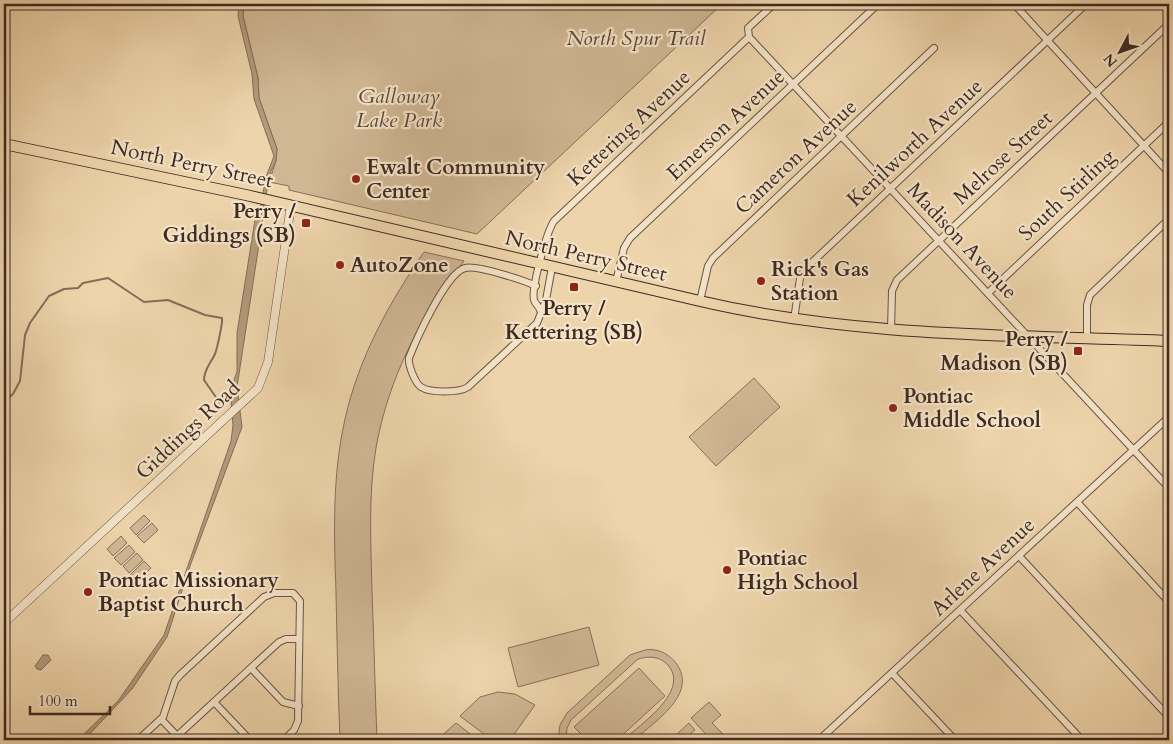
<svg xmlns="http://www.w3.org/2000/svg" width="1173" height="744" viewBox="0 0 1173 744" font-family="Cardo,serif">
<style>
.green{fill:#d0b794;stroke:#88705b}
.water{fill:#b29a7c;stroke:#846d58}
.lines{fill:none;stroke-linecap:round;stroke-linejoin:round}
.stream{stroke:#846d58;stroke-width:2}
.minor-casing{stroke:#6b5444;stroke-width:8}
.tertiary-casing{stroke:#6b5444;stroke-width:9}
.primary-casing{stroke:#3f2a22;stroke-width:12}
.minor{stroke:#f4e3c8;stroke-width:6}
.tertiary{stroke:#f4e3c8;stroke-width:8}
.primary{stroke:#eed4ab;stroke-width:10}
.poi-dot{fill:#8f2418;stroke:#f4e3c8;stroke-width:2}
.labels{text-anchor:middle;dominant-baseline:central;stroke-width:4.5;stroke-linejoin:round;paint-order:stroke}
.park-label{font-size:21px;font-style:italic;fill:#5c4639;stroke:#f4e3c8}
.street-label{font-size:21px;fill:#3f2a22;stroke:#f4e3c8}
.poi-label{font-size:21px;font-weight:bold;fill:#3f2a22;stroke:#f4e3c8;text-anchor:start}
</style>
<rect width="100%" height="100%" fill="#eed4ab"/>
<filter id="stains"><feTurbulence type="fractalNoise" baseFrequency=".004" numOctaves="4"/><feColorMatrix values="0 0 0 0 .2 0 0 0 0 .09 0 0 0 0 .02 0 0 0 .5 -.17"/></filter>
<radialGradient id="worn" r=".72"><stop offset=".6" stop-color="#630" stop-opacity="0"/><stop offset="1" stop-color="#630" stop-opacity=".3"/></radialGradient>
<path class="green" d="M244,4H718L720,6L477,234L289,190V186L269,182L276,161L277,149L259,98L258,78L243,16Z
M424,252L464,261C421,315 388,379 376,448C368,496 371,544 372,592C374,642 375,691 377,740H340C338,691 337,642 336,592C334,534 332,477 345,419C359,357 389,303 424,252Z
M754,378L780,407L716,466L689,437Z
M144,515L150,521L136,535L130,528Z
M152,523L158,530L144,543L137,536Z
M121,536L127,543L113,556L107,549Z
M129,545L135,552L121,565L114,558Z
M137,553L143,560L129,573L123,566Z
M144,561L151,568L137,582L130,575Z
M589,627L599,665L518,687L508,648Z
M645,650C657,648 668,653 676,663C699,694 654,722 634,740H623C640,725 692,690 667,664C659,656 648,656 638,659L571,720L567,728L566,740H558L560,725L567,713L630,655Z
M639,668L665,696L617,740H587L574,727Z
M498,692L515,694L535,705L510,740H492L460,716L480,697Z
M709,702L721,715L712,723L725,736L720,740H711L691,718Z
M456,723L478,740H437Z
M689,723L695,730L683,740H679L675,736Z"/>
<path class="water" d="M239,4H244L243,16L258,78L259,98L277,149L276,161L271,171L262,214L263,218L237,387L242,427L190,566L167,637L132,689L85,739L78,740L118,701L164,635L231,441L233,425L230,391L237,372V333L255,220L259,214L266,177L274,156L254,99L252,74L238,16Z
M43,655H48L51,660L41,670L37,669L35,666Z"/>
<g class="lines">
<path class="stream" d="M4,402L13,394L20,381L25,335L30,323L49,296L64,289L78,288L83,283L108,278L144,302L168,300L205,315L222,318C223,322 217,349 215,354C211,363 204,369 204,380L220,403L229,397"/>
<defs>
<path id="minor" d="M774,4L748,28L749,37L1169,488
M1014,4L1169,173
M616,282L624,248L630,238L878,4
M536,286C523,280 477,265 465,268C446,273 416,340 409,358C408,365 415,383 421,387C430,393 459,393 468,387L537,323L546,300L552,267
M988,293L1169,122
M700,301L708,266L713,258L934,48
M540,310C539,306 535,304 534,300C531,288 547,231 554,221L749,37
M794,320L800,278L806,268L1086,4
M891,330L892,291L897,280L1169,24
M1087,338V305L1090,295L1169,219
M1077,502L1169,602
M1019,556L1169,717
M960,610L1082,740
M251,668L283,702L299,706
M892,673L955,740
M214,702L250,740
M161,719L181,740
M177,736L279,642L286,639H299
M138,740L163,717L175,681L180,675L264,597L274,593H293L300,601L298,721L294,730L284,740
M819,740L1169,417
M1162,740L1169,733"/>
<path id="tertiary" d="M4,623L258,388L268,362L291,205"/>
<path id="primary" d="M4,144L246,195L700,301C854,337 1012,335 1169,341"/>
</defs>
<use href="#minor" class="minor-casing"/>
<use href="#tertiary" class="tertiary-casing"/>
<use href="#primary" class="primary-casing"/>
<use href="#minor" class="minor"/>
<use href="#tertiary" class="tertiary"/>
<use href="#primary" class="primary"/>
</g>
<g class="poi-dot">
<circle cx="356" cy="179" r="5"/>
<rect x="301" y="218" width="10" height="10" rx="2.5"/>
<circle cx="340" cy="265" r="5"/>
<circle cx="761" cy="281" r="5"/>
<rect x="569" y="282" width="10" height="10" rx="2.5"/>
<rect x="1073" y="346" width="10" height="10" rx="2.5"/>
<circle cx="893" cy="408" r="5"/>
<circle cx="727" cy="570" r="5"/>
<circle cx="88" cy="592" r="5"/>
</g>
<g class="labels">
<g class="park-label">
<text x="636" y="38">North Spur Trail</text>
<text x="399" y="96">Galloway<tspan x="399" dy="24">Lake Park</tspan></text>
</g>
<g class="street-label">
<text transform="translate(726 125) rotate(-43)">Emerson Avenue</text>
<text transform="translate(629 128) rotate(-43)">Kettering Avenue</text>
<text transform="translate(915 143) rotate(-43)">Kenilworth Avenue</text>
<text transform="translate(796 157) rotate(-43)">Cameron Avenue</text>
<text transform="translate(1003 158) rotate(-43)">Melrose Street</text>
<text transform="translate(192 164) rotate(12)">North Perry Street</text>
<text transform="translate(1067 195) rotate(-43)">South Stirling</text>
<text transform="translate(962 241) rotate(47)">Madison Avenue</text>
<text transform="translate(586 256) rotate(13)">North Perry Street</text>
<text transform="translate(188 430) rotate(-43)">Giddings Road</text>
<text transform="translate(983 567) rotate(-43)">Arlene Avenue</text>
</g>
<g class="poi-label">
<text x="366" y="167">Ewalt Community<tspan x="366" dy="24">Center</tspan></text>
<text x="296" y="211" text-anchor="end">Perry /<tspan x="296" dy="24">Giddings (SB)</tspan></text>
<text x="350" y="265">AutoZone</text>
<text x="771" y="269">Rick's Gas<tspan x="771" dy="24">Station</tspan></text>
<text x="574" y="308" text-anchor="middle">Perry /<tspan x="574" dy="24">Kettering (SB)</tspan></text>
<text x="1068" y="339" text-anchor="end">Perry /<tspan x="1068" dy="24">Madison (SB)</tspan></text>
<text x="903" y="396">Pontiac<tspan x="903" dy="24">Middle School</tspan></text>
<text x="737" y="558">Pontiac<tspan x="737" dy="24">High School</tspan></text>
<text x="98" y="580">Pontiac Missionary<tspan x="98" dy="24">Baptist Church</tspan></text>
</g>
</g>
<rect width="1173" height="744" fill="none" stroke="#eed4ab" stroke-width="20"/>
<rect x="5" y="5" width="1163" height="734" fill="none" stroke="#3f2a22" stroke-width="2.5"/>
<rect x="10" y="10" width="1153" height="724" fill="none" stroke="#3f2a22"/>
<g transform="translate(1120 52) rotate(229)" stroke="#f4e3c8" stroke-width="4" paint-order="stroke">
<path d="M0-4L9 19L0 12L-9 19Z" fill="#3f2a22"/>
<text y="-8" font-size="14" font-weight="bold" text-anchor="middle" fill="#3f2a22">N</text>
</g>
<path d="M30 706v8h80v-8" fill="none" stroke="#3f2a22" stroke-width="2.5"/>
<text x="38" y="706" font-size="15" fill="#3f2a22" stroke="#f4e3c8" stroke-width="4" paint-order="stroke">100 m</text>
<rect width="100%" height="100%" filter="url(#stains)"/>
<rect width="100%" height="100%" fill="url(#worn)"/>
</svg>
